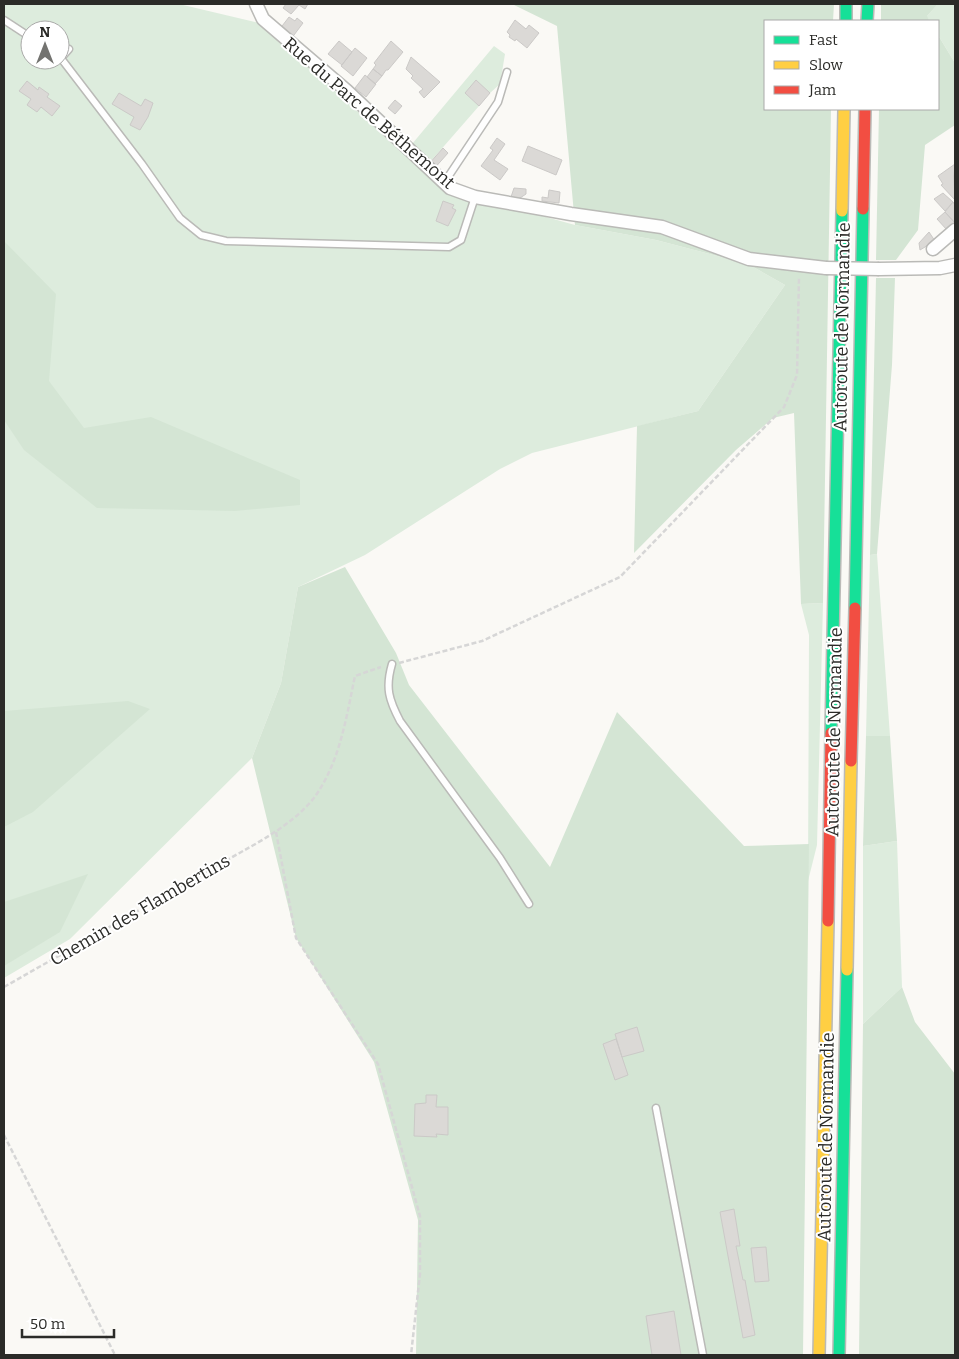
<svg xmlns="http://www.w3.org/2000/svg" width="959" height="1359" viewBox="0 0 959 1359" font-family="Bitter,serif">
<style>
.green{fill:#ddecdd;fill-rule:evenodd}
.forest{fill:#d4e5d4}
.building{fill:#dbd9d6;stroke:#cbc9c7}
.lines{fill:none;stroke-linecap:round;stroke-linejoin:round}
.lane-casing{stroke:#babab7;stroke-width:9}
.street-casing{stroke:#babab7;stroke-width:15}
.fast-casing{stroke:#babab7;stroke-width:14}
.slow-casing{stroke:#babab7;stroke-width:14}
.jam-casing{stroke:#babab7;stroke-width:14}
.path{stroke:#d6d6d6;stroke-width:2.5;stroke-dasharray:5 2.5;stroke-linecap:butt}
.lane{stroke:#fefefe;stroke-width:6}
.street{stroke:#fefefe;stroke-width:12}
.fast{stroke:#16e098;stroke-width:11}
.slow{stroke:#ffcf43;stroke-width:11}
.jam{stroke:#f24e42;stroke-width:11}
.street-bridge-casing{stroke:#babab7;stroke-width:15;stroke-linecap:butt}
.street-bridge{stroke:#fefefe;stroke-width:12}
.labels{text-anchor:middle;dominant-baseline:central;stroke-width:4;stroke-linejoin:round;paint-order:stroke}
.street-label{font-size:18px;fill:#2b2b28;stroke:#fff}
</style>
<rect width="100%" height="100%" fill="#faf9f5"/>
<path class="green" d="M4,4H179L259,23L444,189L575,225L656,240L748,264L785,285L698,411L532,453L500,469L365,555L298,587L281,683L252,758L70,939L4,978ZM30,30H60V60H30Z
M938,4H955V63L938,35V21H929L926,17Z
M494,46L505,54L500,84L490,93L476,81L465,93L479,106L431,161L412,144Z
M877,554L890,736H866L870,555Z
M823,603L817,845L808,881L809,635L801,604Z
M897,841L902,987L863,1024V846Z"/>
<path class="forest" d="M512,4H834L833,21H765V109H831L823,603L801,604L794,413L773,418L736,450L634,553L637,426L698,411L785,285L748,264L656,240L575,225L557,26Z
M881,4H938L927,16L929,21H881Z
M938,35L955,63V125L925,145L918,230L896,260H876L879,109H938Z
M4,241L56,294L49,381L84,428L151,417L300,480V505L235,511L97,508L24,450L4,420Z
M876,278H895L892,365L877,554L870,555Z
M345,567L396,653L409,685L550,867L617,712L744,846L809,844L803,1355H416L418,1220L374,1062L296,938L252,758L281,683L298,587Z
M128,701L150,709L33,812L4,827V711Z
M866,736H890L897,841L863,846Z
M88,874L60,932L4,966V902Z
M902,987L915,1022L955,1074V1355H859L863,1024Z"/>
<path class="building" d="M286,4H308L305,9L299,5L291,14L283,8Z
M289,17L295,21L297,18L303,23L291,39L279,30Z
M515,20L526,29L529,25L539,33L527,48L516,39L515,41L509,37L510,35L507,32Z
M339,41L352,52L342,65L328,54Z
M391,41L403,52L388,70H386L382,76L373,69L376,65L374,63Z
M355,48L367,58L353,76L341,66Z
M411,57L440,82L424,98L419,92L423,89L411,78L413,76L406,69Z
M373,69L382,76L375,84L367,77Z
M365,75L376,84L366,97L355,88Z
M476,80L490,93L479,106L465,93Z
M27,81L38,90L39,87L49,94L47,97L60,106L52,116L41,107L37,112L27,105L31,99L19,91Z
M119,93L141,106L145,99L153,103L148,117L140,130L130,125L134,117L112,104Z
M395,100L402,106L395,114L388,108Z
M497,138L505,144L494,160L508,169L500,180L481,166L493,150L490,148Z
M528,146L562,160L556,175L522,161Z
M443,148L448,153L433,170L428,165Z
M955,164L954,176L955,200L941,185L943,184L938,176Z
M514,188L526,189V194L520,198L511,197Z
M549,190L560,192L559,203L542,201V197L548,198Z
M943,193L953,202L945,211L934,199Z
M443,201L454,205L452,208L456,210L448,226L436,221Z
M953,202L955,205V223L945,212Z
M945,212L955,223L947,230L937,219Z
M929,232L935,241L920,250L919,243Z
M637,1027L644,1051L622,1057L615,1034Z
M616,1039L628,1075L615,1080L603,1044Z
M426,1095H437L436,1107H448V1135L436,1134L437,1137L414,1136L415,1104L426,1103Z
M734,1209L740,1246H736L743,1280H745L755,1335L743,1338L720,1212Z
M766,1247L769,1281L755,1282L751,1248Z
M674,1311L681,1355H652L646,1316Z"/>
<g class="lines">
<defs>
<path id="lane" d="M4,20L30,37
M60,57L142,164L180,218L201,235L226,241L449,247L461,240L475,197
M61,58L69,49
M444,183L498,102L507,72
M392,664C385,688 389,700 400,721L500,858L529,904
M656,1108L703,1355"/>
<path id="street" d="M256,4L263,19L347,91L450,188L475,197L571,214L662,227L749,259L826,268
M933,249L955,230
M879,269L940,268L955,265"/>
<path id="fast" d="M846,4V21
M867,21L868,4
M855,608L863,209
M831,733L842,211
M839,1355L847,970"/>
<path id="slow" d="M842,211L844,109
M847,970L851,761
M819,1355L828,921"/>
<path id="jam" d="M863,209L865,109
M851,761L855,608
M828,921L831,733"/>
</defs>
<use href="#lane" class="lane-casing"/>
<use href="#street" class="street-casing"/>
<use href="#fast" class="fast-casing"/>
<use href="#slow" class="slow-casing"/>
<use href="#jam" class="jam-casing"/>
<path class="path" d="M399,663L482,641L620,577L784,407L797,375L799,277
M276,832L296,938L378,1064L420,1216V1274L411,1355
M4,987L243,851C270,836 304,816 320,789C341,755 347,714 355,676L381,667
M4,1135L115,1355"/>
<use href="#lane" class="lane"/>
<use href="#street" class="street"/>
<use href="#fast" class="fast"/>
<use href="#slow" class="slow"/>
<use href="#jam" class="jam"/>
<defs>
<path id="street-bridge" d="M826,268L879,269"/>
</defs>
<use href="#street-bridge" class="street-bridge-casing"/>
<use href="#street-bridge" class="street-bridge"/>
</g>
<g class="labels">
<g class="street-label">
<text transform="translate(369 113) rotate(41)">Rue du Parc de Béthemont</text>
<text transform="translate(842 327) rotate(-89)">Autoroute de Normandie</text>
<text transform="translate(834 732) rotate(-89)">Autoroute de Normandie</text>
<text transform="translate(140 910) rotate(-30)">Chemin des Flambertins</text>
<text transform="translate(826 1137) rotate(-89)">Autoroute de Normandie</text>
</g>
</g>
<rect width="959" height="1359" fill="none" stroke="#2b2b28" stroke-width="10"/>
<rect x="764" y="20" width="175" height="90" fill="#ffffff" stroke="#aaaaa9"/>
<rect x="774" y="36" width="25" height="8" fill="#16e098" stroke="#aaaaa9"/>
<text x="809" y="45" font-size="15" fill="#2b2b28">Fast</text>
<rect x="774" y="61" width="25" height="8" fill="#ffcf43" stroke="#aaaaa9"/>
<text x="809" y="70" font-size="15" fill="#2b2b28">Slow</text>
<rect x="774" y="86" width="25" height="8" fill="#f24e42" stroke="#aaaaa9"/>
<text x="809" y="95" font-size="15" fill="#2b2b28">Jam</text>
<g transform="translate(45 45)"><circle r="24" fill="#ffffff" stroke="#aaaaa9"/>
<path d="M0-4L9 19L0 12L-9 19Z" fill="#737370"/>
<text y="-8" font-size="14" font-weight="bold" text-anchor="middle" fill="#2b2b28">N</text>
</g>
<path d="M22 1329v8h92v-8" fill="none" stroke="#2b2b28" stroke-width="2.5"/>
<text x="30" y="1329" font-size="15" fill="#2b2b28" stroke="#ffffff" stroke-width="4" paint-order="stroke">50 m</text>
</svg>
